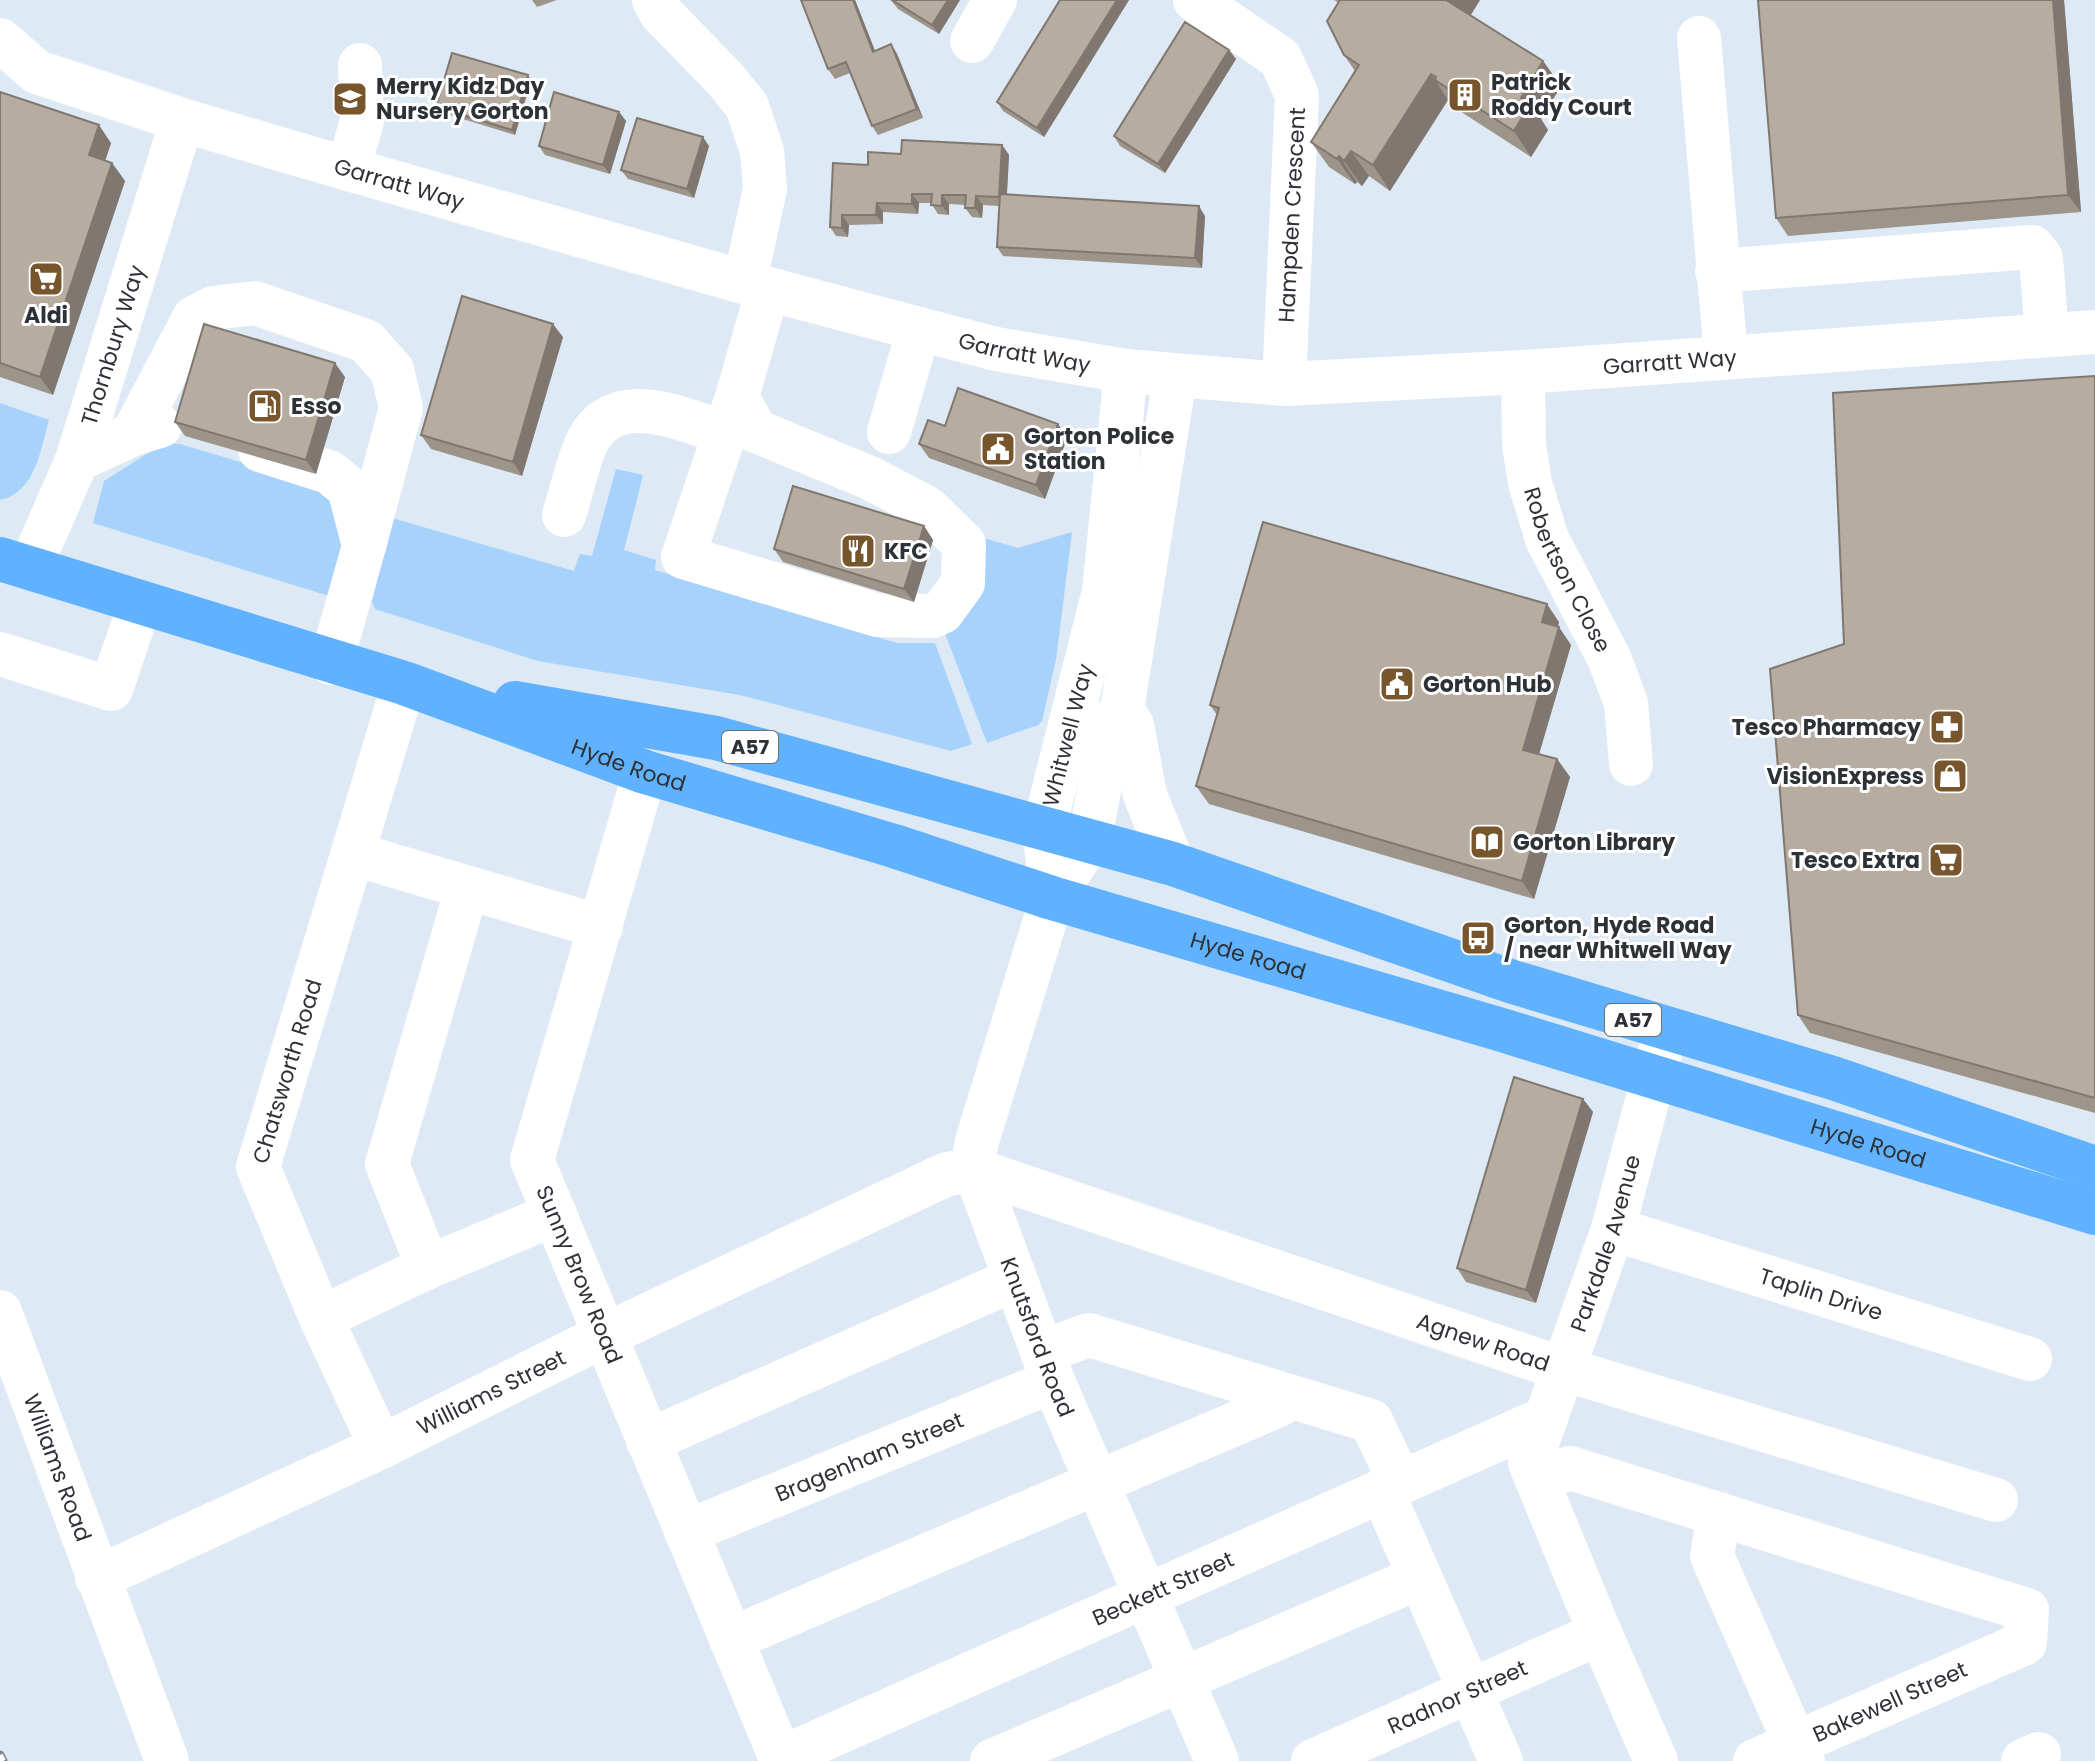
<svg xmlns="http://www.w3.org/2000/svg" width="2095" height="1761" viewBox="0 0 2095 1761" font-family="Poppins,sans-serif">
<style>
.green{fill:#a7d2fc}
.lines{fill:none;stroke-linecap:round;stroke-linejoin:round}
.minor{stroke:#fff;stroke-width:44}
.highway{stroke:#60b2fe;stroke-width:44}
.rail-casing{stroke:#7f878f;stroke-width:9}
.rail{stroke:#fff;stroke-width:6;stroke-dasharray:18;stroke-linecap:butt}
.wall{fill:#9d948a}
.shaded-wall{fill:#807870}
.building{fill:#b7aca0;stroke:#807870;stroke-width:2}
.labels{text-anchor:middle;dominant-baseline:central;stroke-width:6;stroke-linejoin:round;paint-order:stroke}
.shield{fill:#fff;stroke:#6d7073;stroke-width:2}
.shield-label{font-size:20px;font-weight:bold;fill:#2e3237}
.poi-label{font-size:22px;font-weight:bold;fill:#2e3237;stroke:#fff;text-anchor:start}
.street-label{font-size:22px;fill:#2e3237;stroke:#fff}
</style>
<rect width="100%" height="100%" fill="#dde9f5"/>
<path class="green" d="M0,403L49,420C40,450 36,492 0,500Z
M164,443L180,444L310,483L332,494L347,535L329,596L93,523L104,481Z
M616,469L643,475L624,550L656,560L655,570L897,643H935L972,744L951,751L740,695L538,661L375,609L372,602L392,518L574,571L580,554L592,556Z
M1072,532L1056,660L1042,721L1038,725L987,743L944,631L973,535L1018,548Z"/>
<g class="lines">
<g class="minor">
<path d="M654,0L661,13L726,80L747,106L762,151L765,189L745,281"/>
<path d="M1195,0L1280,58L1297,95L1284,384"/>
<path d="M1699,38L1726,357"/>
<path id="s1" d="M0,40L37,72L182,120L348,169L768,289L919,329L996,349L1126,371L1284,384L1523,372L2095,332"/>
<path d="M972,41L995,0"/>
<path d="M348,169L362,121L360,65"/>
<path d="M1717,271L2032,247L2041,258L2047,335"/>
<path id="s2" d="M1523,372L1524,445L1530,483L1547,539L1610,660L1626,703L1631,764"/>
<path id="s3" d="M1175,377L1122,710L1113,720L1089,842L1052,898L977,1141L974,1157L975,1170L1053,1381L1217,1761"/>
<path d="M737,397L756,431L870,478L927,508L964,544L963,583L942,612L933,616L877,615L683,557L737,397L768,289"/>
<path d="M889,432L919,329"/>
<path d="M133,434L194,318L213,308L255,303L366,341L392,370L401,408L364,546"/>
<path d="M260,450L329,472L349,488L364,546L331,663"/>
<path d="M77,460L133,434L160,426"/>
<path d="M564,515C571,493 576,470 584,449C609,385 679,418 725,433"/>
<path id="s4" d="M30,568L77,460L182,120"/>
<path d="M0,654L111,689L140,604"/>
<path d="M1122,710L1132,725L1145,795L1173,864"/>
<path id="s5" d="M645,772L532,1160L782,1761"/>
<path d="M354,854L601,927"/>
<path id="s6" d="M1048,864L1044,828L1104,591L1126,371"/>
<path id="s7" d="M1613,1229L2030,1359"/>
<path d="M428,1267L387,1164L467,888"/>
<path id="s8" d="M0,1312L167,1761"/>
<path d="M321,1318L428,1267L555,1214"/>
<path d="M1042,1352L1089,1335L1371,1421L1400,1482"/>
<path d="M648,1441L1015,1279"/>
<path id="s9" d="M381,1447L321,1318L258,1167L404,683"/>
<path d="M1537,1480L1570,1468L2027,1610L2025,1643L1755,1761"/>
<path d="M1382,1491L1501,1761"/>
<path d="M1719,1514L1712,1556L1803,1761"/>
<path id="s10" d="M686,1532L1053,1381"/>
<path id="s11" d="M97,1578L381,1447L603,1336L947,1174L975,1170L1563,1369L1996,1500"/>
<path d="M731,1639L1279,1405L1283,1395"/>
<path id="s12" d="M781,1758L1546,1418"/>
<path d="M992,1761L1420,1577"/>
<path id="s13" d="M1313,1761L1600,1633"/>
<path id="s14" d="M1656,1761L1600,1633L1530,1463L1613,1229L1666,1030"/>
<path d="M2023,1761L2039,1754"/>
</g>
<g class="highway">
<path id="s15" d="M0,559L404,683L645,772L894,846L1052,898L1502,1030L2095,1213"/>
<path d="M515,703L716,738L1173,864L1513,982L1833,1078L2095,1168"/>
</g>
<defs>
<path id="rail" d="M0,1755L3,1761"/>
</defs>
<use href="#rail" class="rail-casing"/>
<use href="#rail" class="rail"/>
</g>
<path class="wall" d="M532,0H557L537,7Z
M801,0H855L875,51L891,44L897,54L923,118L878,135L872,126L850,73L835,79L828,69Z
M891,0H960L939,34L898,9Z
M1060,0H1129L1044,137L1003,111L997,102Z
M1334,0H1480L1470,16L1543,61L1561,86L1541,119L1548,130L1531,157L1452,106L1448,100L1390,191L1369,176L1362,186L1357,182L1355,184L1329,167L1311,142L1355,71L1344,55L1339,3Z
M1758,0H2064L2081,212L1788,236L1776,218Z
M1229,50L1236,59L1165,173L1120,146L1114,136Z
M531,80L515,135L440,112L436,107Z
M0,92L111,143L105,161L112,163L125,181L53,395L0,377Z
M619,112L626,121L610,174L545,155L539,146Z
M1002,145L1009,155L1007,195L1205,216L1202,268L1003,256L997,247L999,206L983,205L982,218L972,217L965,208L966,205L949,204V215L938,214L931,203H919L918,214L883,212V224L849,225L848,237L836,236L830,227L868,165L901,154Z
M709,146L694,198L628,179L621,170Z
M563,337L522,476L431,449L421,435Z
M2095,376V1113L1810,1033L1798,1015L1844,644Z
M345,377L316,474L185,436L175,422Z
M1058,424L1067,438L1045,499L929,458L919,444L945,426Z
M924,526L933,540L914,602L783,562L774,549Z
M1559,622L1558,627L1571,645L1539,754L1557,759L1570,777L1534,899L1209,804L1196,786L1217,715L1210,705Z
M1583,1099L1593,1112L1536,1303L1466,1282L1457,1268Z"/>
<path class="shaded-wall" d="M853,0H855L879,61L873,52Z
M948,0H960L939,34L932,25Z
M1117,0H1129L1044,137L1037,128Z
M1446,0H1480L1464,26Z
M2053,0H2064L2081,212L2068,195Z
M891,44L897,54L923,118L917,109Z
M1229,50L1236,59L1165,173L1158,164Z
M1543,61L1561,86L1541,119L1548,130L1531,157L1514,131L1521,98Z
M1431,74L1448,100L1390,191L1373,165Z
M528,75L531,80L515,135L512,130Z
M619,112L626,121L610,174L603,165Z
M99,125L111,143L101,173L89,155Z
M703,137L709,146L694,198L687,189Z
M1002,145L1009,155L1006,207L999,197Z
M1351,151L1369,176L1362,186L1344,161Z
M1339,156L1357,182L1355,184L1337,159Z
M112,163L125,181L53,395L40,377Z
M912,194L919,203L918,214L912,204Z
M942,195L949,204V215L942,206Z
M976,196L983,205L982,218L975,208Z
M877,203L883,212V224L876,215Z
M1199,206L1205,216L1202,268L1195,258Z
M842,215L849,225L848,237L842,228Z
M553,324L563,337L522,476L513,462Z
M335,363L345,377L316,474L306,460Z
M1058,424L1067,438L1045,499L1036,485Z
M924,526L933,540L914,602L904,589Z
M1547,604L1559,622L1554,640L1542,622Z
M1559,627L1571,645L1535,768L1523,750Z
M1557,759L1570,777L1534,899L1522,881Z
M1583,1099L1593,1112L1536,1303L1526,1290Z"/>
<path class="building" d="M801,0H853L873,52L891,44L917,109L872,126L846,62L828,69Z
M892,0H948L932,25Z
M1060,0H1117L1037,128L997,102Z
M1340,0H1446L1543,61L1521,98L1530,104L1514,131L1435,80L1436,77L1431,74L1373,165L1351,151L1344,161L1339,156L1337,159L1311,142L1359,65L1344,55L1327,21Z
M1758,0H2053L2068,195L1776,218Z
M1185,22L1229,50L1158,164L1114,136Z
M452,53L528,75L512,130L436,107Z
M0,92L99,125L89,155L112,163L40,377L0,363Z
M554,92L619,112L603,165L539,146Z
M637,118L703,137L687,189L621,170Z
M902,140L1002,145L999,197L976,196L975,208H965L966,195H942V206L931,205L932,194H912V204L877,203L876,215H842V228L830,227L833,163L868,165V152L901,154Z
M1000,194L1199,206L1195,258L997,247Z
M462,296L553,324L513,462L421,435Z
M204,324L335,363L306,460L175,422Z
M2095,376V1098L1798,1015L1770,669L1844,644L1833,393Z
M958,388L1058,424L1036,485L919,444L928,420L945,426Z
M793,486L924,526L904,589L774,549Z
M1263,522L1547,604L1542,622L1559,627L1523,750L1557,759L1522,881L1196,786L1219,708L1210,705Z
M1514,1077L1583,1099L1526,1290L1457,1268Z"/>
<defs>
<symbol id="building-square" viewBox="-11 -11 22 22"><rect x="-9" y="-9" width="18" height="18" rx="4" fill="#77562d" stroke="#fff"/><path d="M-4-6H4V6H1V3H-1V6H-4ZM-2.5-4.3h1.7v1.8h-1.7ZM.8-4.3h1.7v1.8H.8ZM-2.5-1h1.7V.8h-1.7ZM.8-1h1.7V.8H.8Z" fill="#fff"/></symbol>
<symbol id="school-square" viewBox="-11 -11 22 22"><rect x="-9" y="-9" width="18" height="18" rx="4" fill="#77562d" stroke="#fff"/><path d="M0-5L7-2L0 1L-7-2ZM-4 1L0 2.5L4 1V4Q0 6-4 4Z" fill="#fff"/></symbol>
<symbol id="supermarket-square" viewBox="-11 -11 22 22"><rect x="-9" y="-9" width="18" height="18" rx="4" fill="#77562d" stroke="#fff"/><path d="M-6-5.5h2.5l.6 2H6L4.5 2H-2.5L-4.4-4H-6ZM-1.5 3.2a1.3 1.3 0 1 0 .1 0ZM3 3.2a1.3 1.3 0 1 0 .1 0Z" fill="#fff"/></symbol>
<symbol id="fuel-square" viewBox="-11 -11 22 22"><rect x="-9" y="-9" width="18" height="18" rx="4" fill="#77562d" stroke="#fff"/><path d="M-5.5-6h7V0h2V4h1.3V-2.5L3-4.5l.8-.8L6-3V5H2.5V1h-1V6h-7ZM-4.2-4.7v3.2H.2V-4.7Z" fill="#fff"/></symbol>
<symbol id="civic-square" viewBox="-11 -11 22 22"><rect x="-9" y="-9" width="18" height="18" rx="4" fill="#77562d" stroke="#fff"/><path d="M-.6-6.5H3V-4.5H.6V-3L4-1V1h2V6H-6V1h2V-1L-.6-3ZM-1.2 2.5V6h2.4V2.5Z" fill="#fff"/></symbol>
<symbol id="restaurant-square" viewBox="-11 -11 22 22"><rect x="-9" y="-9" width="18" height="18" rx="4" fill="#77562d" stroke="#fff"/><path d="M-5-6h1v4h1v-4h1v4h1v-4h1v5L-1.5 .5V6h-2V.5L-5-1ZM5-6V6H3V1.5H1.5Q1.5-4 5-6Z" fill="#fff"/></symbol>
<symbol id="pharmacy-square" viewBox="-11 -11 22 22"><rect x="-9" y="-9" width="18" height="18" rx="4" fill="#77562d" stroke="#fff"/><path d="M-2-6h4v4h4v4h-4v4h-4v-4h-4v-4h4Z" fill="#fff"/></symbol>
<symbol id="shop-square" viewBox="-11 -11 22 22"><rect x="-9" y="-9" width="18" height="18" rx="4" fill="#77562d" stroke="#fff"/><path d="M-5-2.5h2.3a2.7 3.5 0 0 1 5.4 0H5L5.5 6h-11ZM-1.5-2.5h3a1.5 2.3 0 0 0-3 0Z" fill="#fff"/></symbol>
<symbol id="library-square" viewBox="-11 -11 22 22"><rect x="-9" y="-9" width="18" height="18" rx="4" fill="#77562d" stroke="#fff"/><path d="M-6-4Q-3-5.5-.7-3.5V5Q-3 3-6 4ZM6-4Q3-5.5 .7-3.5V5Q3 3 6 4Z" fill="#fff"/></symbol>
<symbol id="bus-square" viewBox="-11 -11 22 22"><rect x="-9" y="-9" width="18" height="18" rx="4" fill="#77562d" stroke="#fff"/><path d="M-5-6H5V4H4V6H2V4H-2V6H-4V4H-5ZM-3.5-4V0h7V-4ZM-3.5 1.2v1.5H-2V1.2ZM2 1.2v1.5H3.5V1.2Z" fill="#fff"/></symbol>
</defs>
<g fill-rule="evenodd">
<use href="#building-square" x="1445" y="75" width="40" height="40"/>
<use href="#school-square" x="330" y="79" width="40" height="40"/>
<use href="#supermarket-square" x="26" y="259" width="40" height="40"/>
<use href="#fuel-square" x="245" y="386" width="40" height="40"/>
<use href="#civic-square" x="978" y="429" width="40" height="40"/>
<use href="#restaurant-square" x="838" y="531" width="40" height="40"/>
<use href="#civic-square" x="1377" y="664" width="40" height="40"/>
<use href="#pharmacy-square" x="1927" y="707" width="40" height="40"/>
<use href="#shop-square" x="1930" y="756" width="40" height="40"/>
<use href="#library-square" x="1467" y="822" width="40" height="40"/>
<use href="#supermarket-square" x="1926" y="840" width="40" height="40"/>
<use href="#bus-square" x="1458" y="918" width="40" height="40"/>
</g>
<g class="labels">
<g class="shield">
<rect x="722" y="731" width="56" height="32" rx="6"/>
<rect x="1605" y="1004" width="56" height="32" rx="6"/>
</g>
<g class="shield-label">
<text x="750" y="747">A57</text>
<text x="1633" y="1020">A57</text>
</g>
<g class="poi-label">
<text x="1491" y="82">Patrick<tspan x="1491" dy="25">Roddy Court</tspan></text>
<text x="376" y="86">Merry Kidz Day<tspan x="376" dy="25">Nursery Gorton</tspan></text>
<text x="46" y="315" text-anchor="middle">Aldi</text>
<text x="291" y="406">Esso</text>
<text x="1024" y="436">Gorton Police<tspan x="1024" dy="25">Station</tspan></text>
<text x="884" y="551">KFC</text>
<text x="1423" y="684">Gorton Hub</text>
<text x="1921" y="727" text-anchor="end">Tesco Pharmacy</text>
<text x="1924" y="776" text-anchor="end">VisionExpress</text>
<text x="1513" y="842">Gorton Library</text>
<text x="1920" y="860" text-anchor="end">Tesco Extra</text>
<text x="1504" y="925">Gorton, Hyde Road<tspan x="1504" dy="25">/ near Whitwell Way</tspan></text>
</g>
<g class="street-label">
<text stroke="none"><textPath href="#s1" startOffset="428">Garratt Way</textPath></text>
<text transform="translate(1292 215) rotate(-87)">Hampden Crescent</text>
<text stroke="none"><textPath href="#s4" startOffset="238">Thornbury Way</textPath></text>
<text stroke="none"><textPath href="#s1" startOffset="1076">Garratt Way</textPath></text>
<text stroke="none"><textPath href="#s1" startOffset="1724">Garratt Way</textPath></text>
<text stroke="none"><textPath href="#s2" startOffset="206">Robertson Close</textPath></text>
<text stroke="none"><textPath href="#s6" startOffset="132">Whitwell Way</textPath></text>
<text stroke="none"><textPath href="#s15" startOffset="662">Hyde Road</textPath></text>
<text stroke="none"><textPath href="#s15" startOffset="1310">Hyde Road</textPath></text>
<text stroke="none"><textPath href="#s9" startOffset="406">Chatsworth Road</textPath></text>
<text stroke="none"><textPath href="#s15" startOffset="1958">Hyde Road</textPath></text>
<text stroke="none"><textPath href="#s14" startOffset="556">Parkdale Avenue</textPath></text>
<text stroke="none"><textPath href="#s5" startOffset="528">Sunny Brow Road</textPath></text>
<text stroke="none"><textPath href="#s7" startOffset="218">Taplin Drive</textPath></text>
<text stroke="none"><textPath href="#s3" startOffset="1004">Knutsford Road</textPath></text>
<text stroke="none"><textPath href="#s11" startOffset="1506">Agnew Road</textPath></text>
<text stroke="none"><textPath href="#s11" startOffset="436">Williams Street</textPath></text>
<text stroke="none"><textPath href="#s10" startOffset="198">Bragenham Street</textPath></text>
<text stroke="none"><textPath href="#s8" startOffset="166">Williams Road</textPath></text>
<text stroke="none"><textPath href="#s12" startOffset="418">Beckett Street</textPath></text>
<text stroke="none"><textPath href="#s13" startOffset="158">Radnor Street</textPath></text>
<text transform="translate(1890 1702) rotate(-24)">Bakewell Street</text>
</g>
</g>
</svg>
